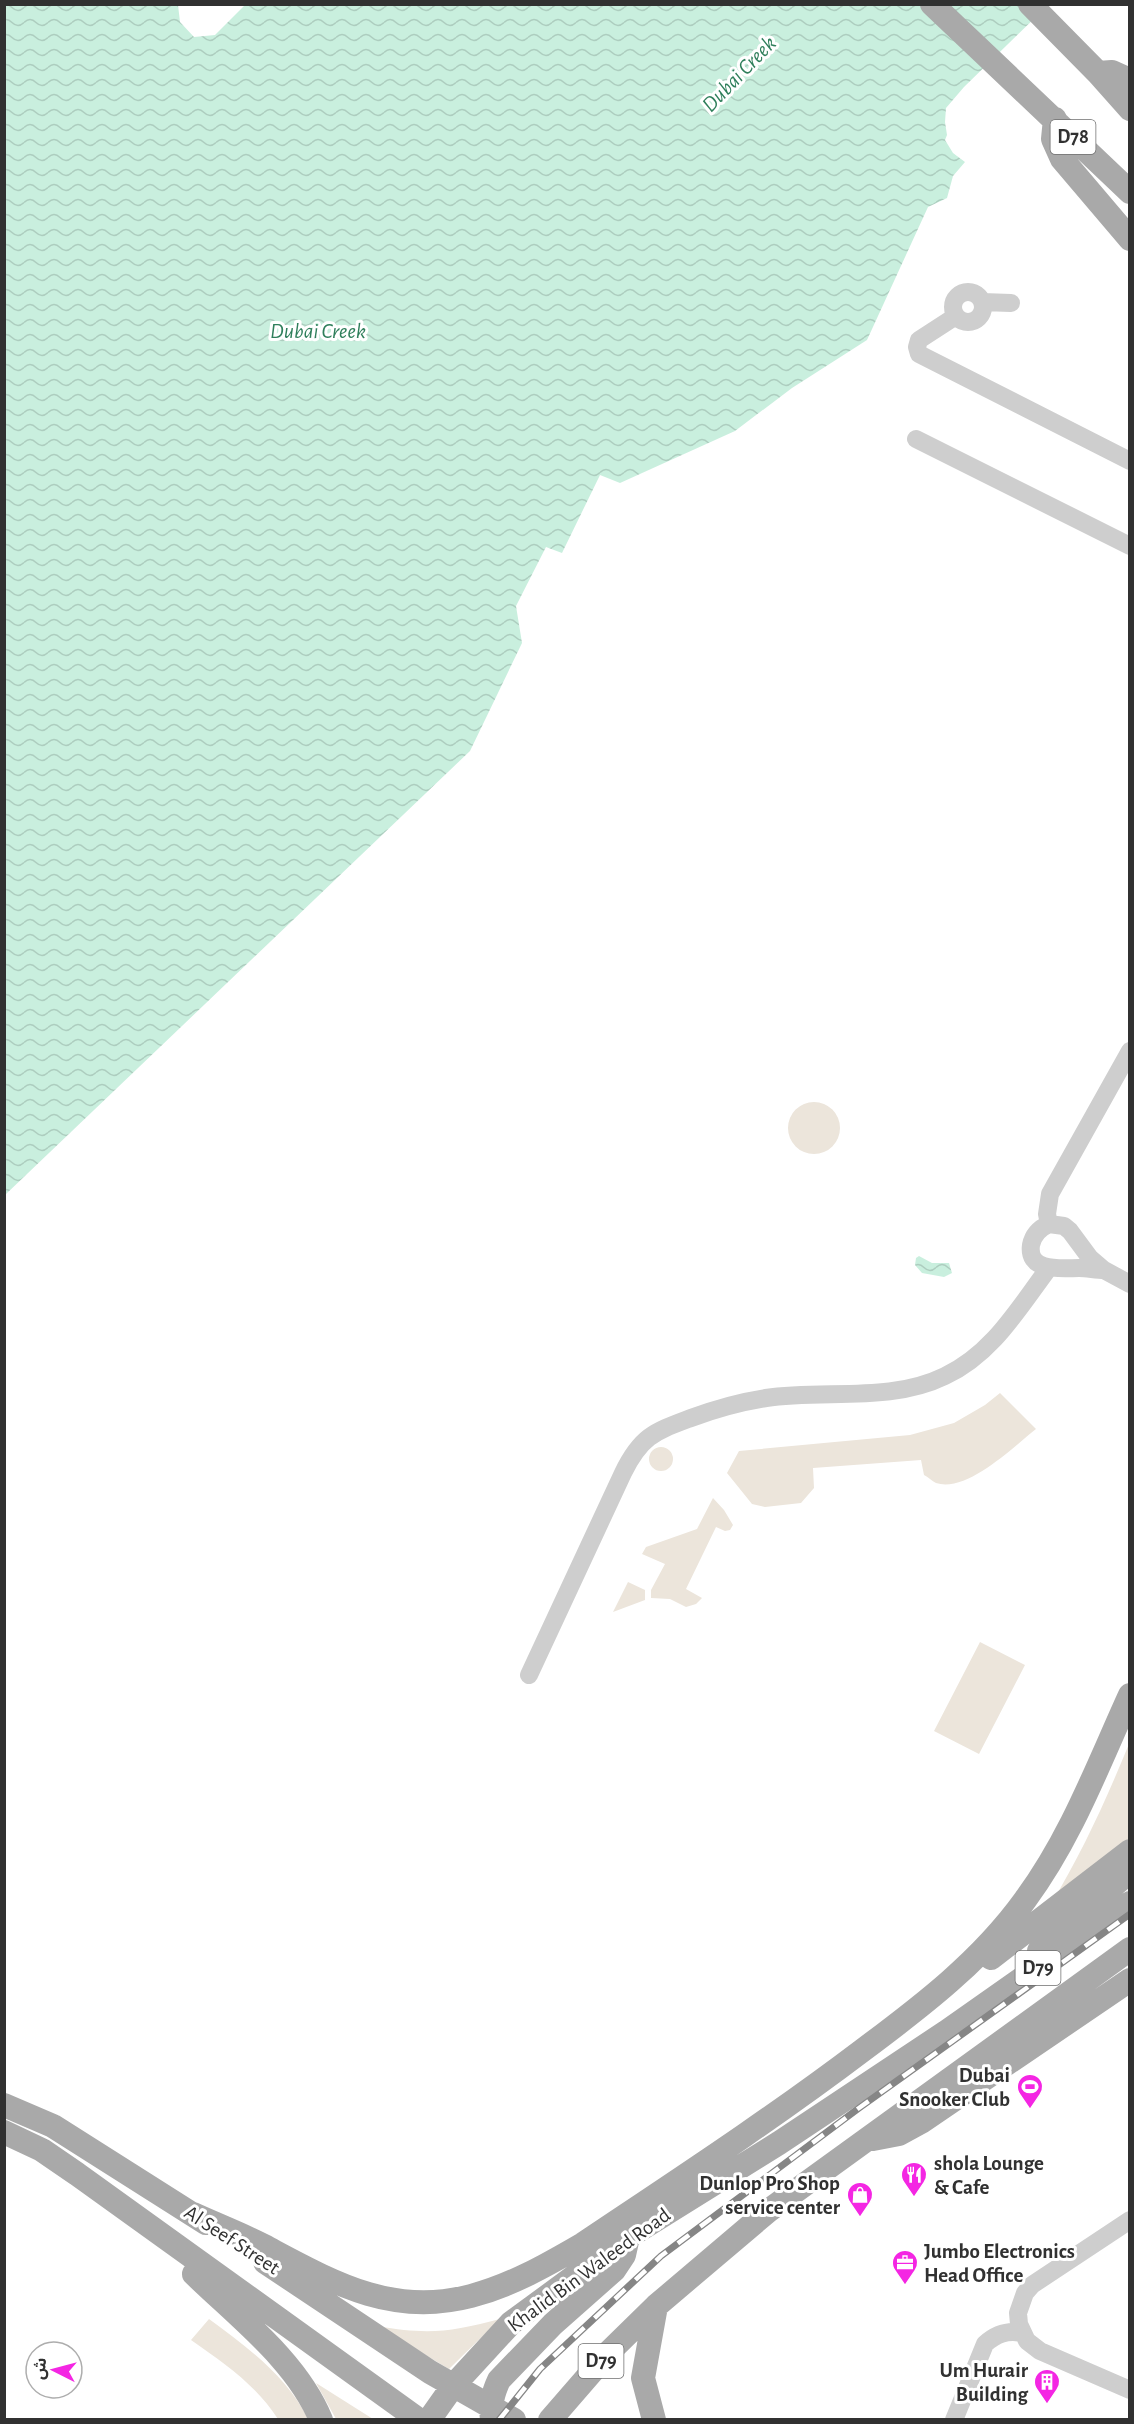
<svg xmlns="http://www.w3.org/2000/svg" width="1134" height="2424" viewBox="0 0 1134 2424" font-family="'Alegreya Sans','Noto Sans Arabic',sans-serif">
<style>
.garden{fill:#ece5db}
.water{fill:url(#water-waves)}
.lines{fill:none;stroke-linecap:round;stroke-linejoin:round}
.minor{stroke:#cecece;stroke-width:18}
.major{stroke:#a9a9a9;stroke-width:24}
.rail-casing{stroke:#868686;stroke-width:7}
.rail{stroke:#fff;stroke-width:4.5;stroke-dasharray:14;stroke-linecap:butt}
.labels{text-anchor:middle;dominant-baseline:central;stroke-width:6;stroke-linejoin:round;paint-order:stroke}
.shield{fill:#fff;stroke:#6f6f6f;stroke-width:1.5}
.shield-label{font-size:20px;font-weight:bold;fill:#313131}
.poi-label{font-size:21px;font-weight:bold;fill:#313131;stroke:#fff;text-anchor:end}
.street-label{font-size:21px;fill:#313131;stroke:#fff}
.water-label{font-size:22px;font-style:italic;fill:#2f7f5b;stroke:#fff}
</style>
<defs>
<pattern id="water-waves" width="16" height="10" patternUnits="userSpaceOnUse" patternTransform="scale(1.5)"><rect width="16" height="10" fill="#c9efde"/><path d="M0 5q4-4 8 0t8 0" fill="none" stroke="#adcdbf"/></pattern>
</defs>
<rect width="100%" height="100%" fill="#fff"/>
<path class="garden" d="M788 1128a26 26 0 1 1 52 0a26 26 0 1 1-52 0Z
M1000,1393L1036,1429C1013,1447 967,1493 936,1483C932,1481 928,1477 924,1475L921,1460L813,1468L814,1488L801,1503L765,1507L752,1504L727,1473L739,1451L910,1435L954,1423L985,1405Z
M649 1459a12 12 0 1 1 24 0a12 12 0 1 1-24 0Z
M713,1498L724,1510L733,1525L730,1530L725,1531L716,1527L686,1589L702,1598L696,1604L686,1607L670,1599L651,1598V1590L665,1564L642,1554L646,1547L697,1529Z
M628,1582L645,1590V1600L613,1612Z
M980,1642L1025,1665L979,1754L934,1731Z
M1129,1744V1852L1051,1904C1082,1853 1106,1800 1129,1744Z
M209,2319C247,2347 287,2376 308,2419H278C255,2384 225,2364 191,2340Z
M500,2319L449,2369L377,2326C428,2335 451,2332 500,2319Z
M316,2383L373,2419H336Z"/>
<path class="water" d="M246,4L1048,5L964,87L946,108L945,122L947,135L945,140L953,153L965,162L953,176L947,198L928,207L867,340L792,388L735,431L620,483L600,475L562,553L546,547L516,606L522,643L470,751L5,1195V5H178L180,22L194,37L215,35Z
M919,1256L932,1263H949L952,1273L944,1277L922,1273L915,1265L916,1258Z"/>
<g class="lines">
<path class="minor" d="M953 307a15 15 0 1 1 30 0a15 15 0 1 1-30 0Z
M982,302L1011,303
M956,316L919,340L917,347L919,354L1130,461
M916,439L1130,546
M1049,1224L1047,1214L1050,1194L1130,1051
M1049,1224L1064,1226L1070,1231L1090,1258L1104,1270C1096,1270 1087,1268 1079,1268C1063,1268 1027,1273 1031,1245C1033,1235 1040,1228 1049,1224Z
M1104,1270L1130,1284
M529,1675L623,1473C641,1436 654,1432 691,1418C715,1409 740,1402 766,1398C825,1389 890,1403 945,1376C992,1354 1018,1309 1048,1269
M1130,2220L1032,2285L1025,2293L1018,2313L1019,2324L1027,2341L1040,2351L1130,2390
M954,2420L985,2344C996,2334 1007,2330 1022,2333"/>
<path class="major" d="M932,4L1130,192
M1030,4L1098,73L1130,109
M1098,73L1112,72L1130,80
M1055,119L1053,139L1062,159L1130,239
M1039,1951L1130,1871
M991,1958L1130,1851
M4,2105L53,2126L206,2223
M4,2132L42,2150L77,2174L419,2420
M873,2139L899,2134L921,2122L1130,1980
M193,2214C217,2225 241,2234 264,2246C332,2282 391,2317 471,2296C512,2285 547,2265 583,2244C677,2181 772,2119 863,2050C922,2006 981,1961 1025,1900C1071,1838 1098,1765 1130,1695
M265,2262L430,2372L514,2420
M194,2274C238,2317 297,2361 321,2420
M429,2420L453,2386L511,2323L628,2237L779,2143L946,2032L1130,1903
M492,2420C490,2404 493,2393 499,2380L553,2324L614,2270L624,2255L628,2237
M550,2420L609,2352L656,2306L768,2211L1130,1949
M654,2420L643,2378L656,2306"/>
<defs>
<path id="rail" d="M499,2420L540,2369L661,2256L859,2108L1130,1914"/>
</defs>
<use href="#rail" class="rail-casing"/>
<use href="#rail" class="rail"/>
</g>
<defs>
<symbol id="stadium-pin" viewBox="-11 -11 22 30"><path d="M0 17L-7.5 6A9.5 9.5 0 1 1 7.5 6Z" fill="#f426e3" stroke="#fff"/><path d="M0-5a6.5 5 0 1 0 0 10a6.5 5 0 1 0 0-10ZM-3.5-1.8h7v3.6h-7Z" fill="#fff"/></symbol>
<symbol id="restaurant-pin" viewBox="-11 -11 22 30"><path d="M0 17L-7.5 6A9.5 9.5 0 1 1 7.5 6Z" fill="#f426e3" stroke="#fff"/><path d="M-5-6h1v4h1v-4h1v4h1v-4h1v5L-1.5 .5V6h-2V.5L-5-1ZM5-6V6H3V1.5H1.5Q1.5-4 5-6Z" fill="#fff"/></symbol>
<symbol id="shop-pin" viewBox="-11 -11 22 30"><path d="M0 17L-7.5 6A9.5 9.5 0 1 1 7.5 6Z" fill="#f426e3" stroke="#fff"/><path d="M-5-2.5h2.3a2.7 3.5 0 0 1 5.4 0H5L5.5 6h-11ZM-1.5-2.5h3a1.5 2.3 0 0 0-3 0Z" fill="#fff"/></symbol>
<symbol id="office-pin" viewBox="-11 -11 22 30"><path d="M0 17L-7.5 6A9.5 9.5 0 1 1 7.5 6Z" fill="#f426e3" stroke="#fff"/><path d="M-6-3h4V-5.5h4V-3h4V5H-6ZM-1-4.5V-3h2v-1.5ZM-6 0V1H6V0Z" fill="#fff"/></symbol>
<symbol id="building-pin" viewBox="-11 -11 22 30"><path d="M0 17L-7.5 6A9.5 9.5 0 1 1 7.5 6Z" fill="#f426e3" stroke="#fff"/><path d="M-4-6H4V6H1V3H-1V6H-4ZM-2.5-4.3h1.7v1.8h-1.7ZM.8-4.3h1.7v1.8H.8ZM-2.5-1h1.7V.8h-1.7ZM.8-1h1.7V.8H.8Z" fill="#fff"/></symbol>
</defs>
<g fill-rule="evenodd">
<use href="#stadium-pin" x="1015" y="2072" width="30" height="40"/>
<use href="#restaurant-pin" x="899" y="2160" width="30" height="40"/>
<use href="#shop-pin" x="845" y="2180" width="30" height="40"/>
<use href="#office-pin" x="890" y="2248" width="30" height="40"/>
<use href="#building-pin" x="1032" y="2367" width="30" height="40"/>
</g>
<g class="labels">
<g class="shield">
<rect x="1050.5" y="120" width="45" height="34" rx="4.5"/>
<rect x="1015.5" y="1951" width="45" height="34" rx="4.5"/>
<rect x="578.5" y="2344" width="45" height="34" rx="4.5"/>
</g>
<g class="shield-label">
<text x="1073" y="137">D78</text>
<text x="1038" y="1968">D79</text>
<text x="601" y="2361">D79</text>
</g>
<g class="poi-label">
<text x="1010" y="2075">Dubai<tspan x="1010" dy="24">Snooker Club</tspan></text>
<text x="934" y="2163" text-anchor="start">shola Lounge<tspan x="934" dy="24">&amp; Cafe</tspan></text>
<text x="840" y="2183">Dunlop Pro Shop<tspan x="840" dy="24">service center</tspan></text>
<text x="924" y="2251" text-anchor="start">Jumbo Electronics<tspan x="924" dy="24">Head Office</tspan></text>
<text x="1028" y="2370">Um Hurair<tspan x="1028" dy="24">Building</tspan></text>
</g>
<g class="street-label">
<text transform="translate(232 2240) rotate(33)">Al Seef Street</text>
<text transform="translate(589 2270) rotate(-36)">Khalid Bin Waleed Road</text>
</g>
<g class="water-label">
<text transform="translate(739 74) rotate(-46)">Dubai Creek</text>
<text x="318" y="331">Dubai Creek</text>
</g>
</g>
<rect width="1134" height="2424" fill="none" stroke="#313131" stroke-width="12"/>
<g transform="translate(54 2370) rotate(276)"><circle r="28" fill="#ffffff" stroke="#adadad" stroke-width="1.5"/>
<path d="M0-4.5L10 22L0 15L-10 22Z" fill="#f426e3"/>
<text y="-9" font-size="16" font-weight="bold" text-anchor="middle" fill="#313131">ش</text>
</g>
</svg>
